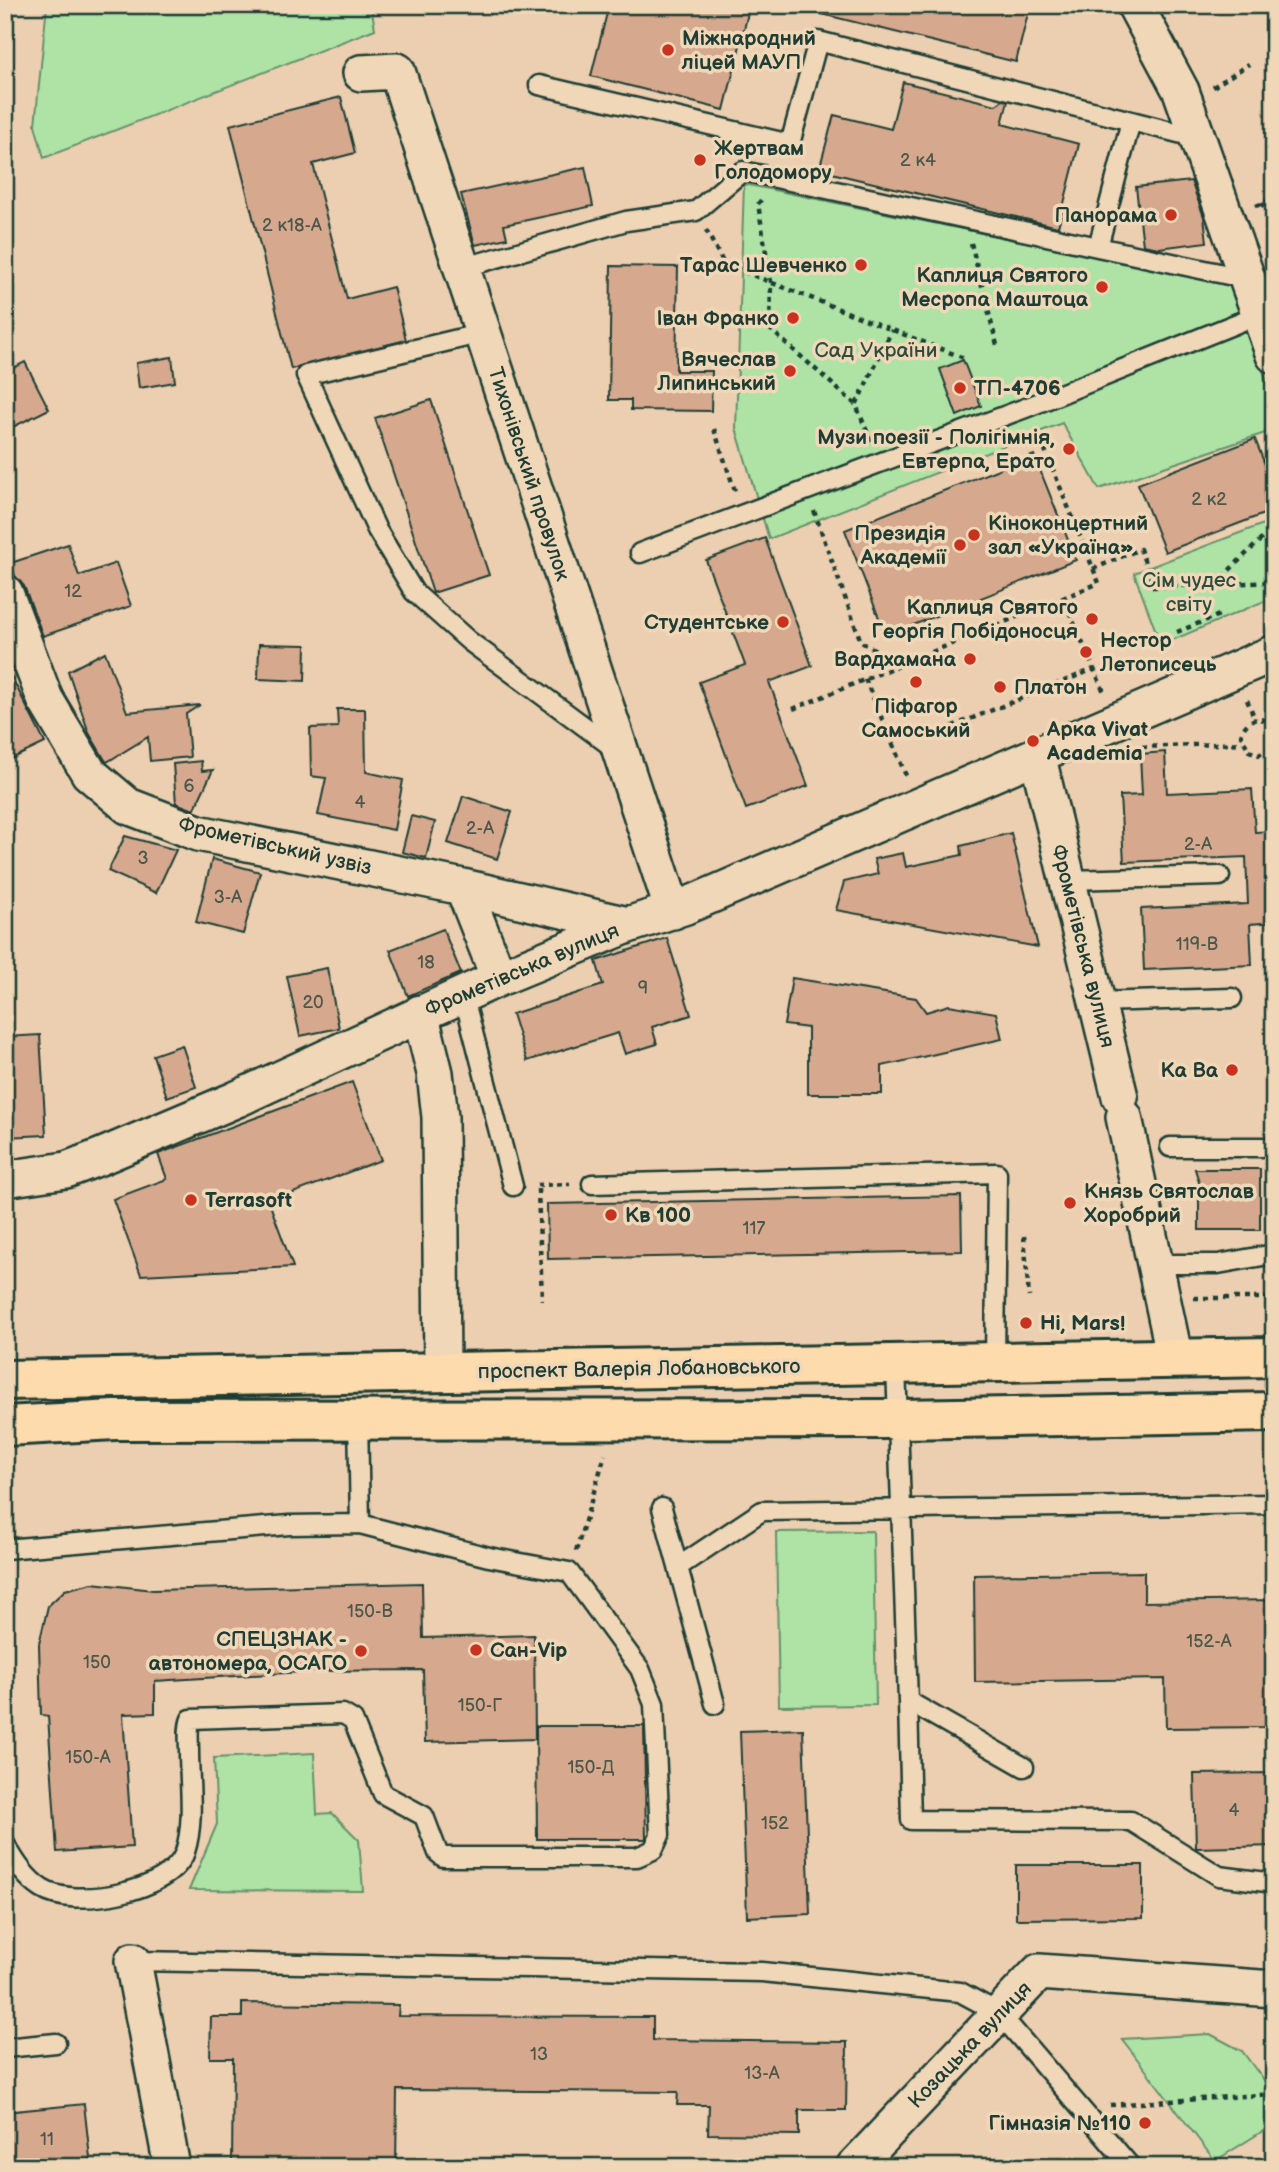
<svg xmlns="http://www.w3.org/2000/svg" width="1279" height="2172" viewBox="0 0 1279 2172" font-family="'Balsamiq Sans',sans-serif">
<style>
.green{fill:#aee3a5;stroke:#66906c;stroke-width:2}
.building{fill:#d6a98e;stroke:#1f3d34;stroke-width:2}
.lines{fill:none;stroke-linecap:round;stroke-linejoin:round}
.service-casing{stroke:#1f3d34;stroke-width:23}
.minor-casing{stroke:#1f3d34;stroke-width:40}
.primary-casing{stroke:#1f3d34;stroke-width:44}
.path{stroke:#1f3d34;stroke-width:4.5;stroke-dasharray:5 5;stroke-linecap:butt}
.service{stroke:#efd7b7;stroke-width:18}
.minor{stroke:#efd7b7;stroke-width:35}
.primary{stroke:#fedbac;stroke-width:38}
.poi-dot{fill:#c8321e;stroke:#efd7b7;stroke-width:2.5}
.labels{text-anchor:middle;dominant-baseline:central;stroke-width:7;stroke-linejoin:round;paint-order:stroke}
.number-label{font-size:18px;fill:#4d584a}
.poi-label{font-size:21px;font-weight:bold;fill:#1f3d34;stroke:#efd7b7;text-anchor:end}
.park-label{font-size:21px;fill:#2d4e3f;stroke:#efd7b7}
.street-label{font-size:21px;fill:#1f3d34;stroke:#efd7b7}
</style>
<rect width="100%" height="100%" fill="#eccfb0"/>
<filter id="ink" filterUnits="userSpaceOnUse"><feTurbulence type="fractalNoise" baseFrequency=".0143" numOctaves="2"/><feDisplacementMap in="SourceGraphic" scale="14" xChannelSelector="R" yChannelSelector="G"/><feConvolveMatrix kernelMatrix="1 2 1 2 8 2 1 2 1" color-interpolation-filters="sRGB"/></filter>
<g filter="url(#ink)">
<path class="green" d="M47,5H371L375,29L44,158L35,125Z
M744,184L1233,285L1274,402V430L1099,489L1062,423L769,539L736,428Z
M1274,520V597L1161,645L1134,573Z
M873,1531L876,1705L779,1706L776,1532Z
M314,1753L317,1814L332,1813L359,1840L363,1891L189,1890L217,1824L214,1758Z
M1210,2034L1242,2051L1274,2094V2124L1215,2161L1122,2039Z"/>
<path class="building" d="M609,5H750L724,110L591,76Z
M823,5H1030L1016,62L822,14Z
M903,82L996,105L1003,100L1008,101L1002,124L1079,144L1058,227L819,170L834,115L891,129Z
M341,97L355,153L313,164L347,299L393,287L406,340L291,369L230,125Z
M585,167L593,206L504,225L507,238L475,245L461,194Z
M1191,181L1204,217L1207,242L1159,248L1143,245L1136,187Z
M611,266L678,267L676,371H712L711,411L631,410V400H609Z
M172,357L175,382L139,388L136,363Z
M963,360L981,406L957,416L940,369Z
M25,362L49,409L5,431V372Z
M431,400L489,575L433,593L375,418Z
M1255,439L1274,488V510L1165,552L1138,484Z
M1034,455L1076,560L886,636L845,530Z
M765,538L812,666L769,682L808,786L746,809L699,682L745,665L706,560Z
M68,544L79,576L116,563L131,606L43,636L24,586L15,576L11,563Z
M259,644L306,645L305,681L258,679Z
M105,652L127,712L200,705L186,714L190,757L150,761L148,737L107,762L105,760L89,733L68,671Z
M5,664L45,743L5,762Z
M337,709H365L366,772L403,780L394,830L318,815L326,778L311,776L310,728L338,727Z
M1165,752L1167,793L1252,789L1255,832L1274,831V922L1250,924L1252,965L1144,970L1141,909L1248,904L1246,857L1124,862L1120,796L1142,795L1140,754Z
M201,761L202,771L213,770L194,810L176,803L173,764Z
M463,796L512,812L497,859L448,843Z
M411,816L435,822L426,858L402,852Z
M1011,833L1038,947L836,910L844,882L878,874L874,859L903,853L906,867L962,855L961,846Z
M125,836L176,850L156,893L108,871Z
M212,859L260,872L243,934L196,922Z
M443,929L461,973L408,996L390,950Z
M667,938L691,1015L652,1027L657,1044L625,1054L618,1033L527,1061L512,1014L603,985L596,961Z
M327,968L339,1028L300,1036L287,976Z
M792,978L916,998L926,1012L949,1005L996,1013L1002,1039L882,1066V1094H808V1028L784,1025Z
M40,1035L46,1135L5,1137V1037Z
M182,1045L196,1087L167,1097L153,1055Z
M352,1082L381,1160L269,1202L293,1267L141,1275L113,1199L167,1179L158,1154Z
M1195,1169H1260V1230H1199V1182Z
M961,1196L962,1251L548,1259L547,1204Z
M1144,1572V1602L1274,1600L1271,1727L1166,1728L1165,1679L975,1682L974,1575Z
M92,1583L153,1590L422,1583L423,1638L534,1635L535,1739L425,1742L423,1670L318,1671L155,1681V1713L123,1714L132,1847L57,1852L48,1716L41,1715L39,1644L48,1606L65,1590Z
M536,1726H644L646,1839H537Z
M803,1729L810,1914L747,1917L740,1731Z
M1274,1773V1846L1196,1848L1194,1774Z
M1016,1865H1143V1918L1016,1919Z
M242,2003L399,2005L398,2016L653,2017V2040L847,2042L846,2110H799V2135L708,2134L709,2105H677L678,2092L397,2090L396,2167H232L233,2058H210L211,2017H242Z
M84,2104L91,2167H5V2112Z"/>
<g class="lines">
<defs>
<path id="service" d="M539,85L790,144L818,41L1198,138
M1098,247L1131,121
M462,268L626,221L696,211L743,171L1247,279
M483,333L306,375L377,530L414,592L469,641L615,749
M640,553L1028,407L1260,314
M1067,880L1220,876
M463,994L513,1186
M1097,1002L1232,998
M1170,1147H1274
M592,1184L997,1173L995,1364
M1154,1264H1218L1274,1254
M896,1366L908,1701L1024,1767
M358,1417L360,1524
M662,1508L715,1704
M5,1549L289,1525L360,1524L489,1557L569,1572L640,1669L654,1704L660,1835L653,1850L637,1857H443L438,1853L424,1816L383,1794L353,1720L343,1714L191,1719C187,1728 189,1741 189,1751C189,1783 195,1821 185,1852C171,1893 73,1909 42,1889C25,1878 15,1861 5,1844
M678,1567L762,1511L1274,1504
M908,1701L911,1820L1131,1821L1219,1876L1274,1883
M133,1961L762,1972L960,1992L999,2013L1131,2167
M5,2048L56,2043"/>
<path id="minor" d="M1135,5L1181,91L1274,355
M361,73L397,71L673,911
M5,593L45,699L89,773L128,806L198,833L463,887L628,925
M1037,754L1120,1097
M463,887L499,978
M420,1013L435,1073L440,1117L442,1372
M1124,1117L1175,1359
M5,1179L66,1170L100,1157L237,1099L499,978L628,925L686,906L1274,653
M133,1961L172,2167
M854,2167L1039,1972L1274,1989"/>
<path id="primary" d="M5,1380L1274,1357
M5,1426L115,1420L900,1419L1274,1412"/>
</defs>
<use href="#service" class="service-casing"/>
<use href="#minor" class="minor-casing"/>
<use href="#primary" class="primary-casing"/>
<path class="path" d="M1213,87L1249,64
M761,200L758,204L771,282L770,329L856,405
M1262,203L1274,225
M1256,206L1274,198
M706,230L724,264L964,358
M971,243L997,345
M714,429L736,494
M1037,430L1099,583L1063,598L1104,692
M871,441L856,405L892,330
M814,511L861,642L902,664
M1093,569L1140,549L1154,587L1274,582
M1215,584L1274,527
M1177,632L1219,615
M865,679L907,778
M1247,700L1255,719
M793,709L1063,598
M1274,726C1261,714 1246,718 1241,735L1249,751L1259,755L1274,746
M943,730L1094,669
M1142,747L1242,743
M537,1185L570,1184
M538,1189L542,1300
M1024,1236L1029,1297
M1194,1298H1274
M576,1551L605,1455
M1110,2105L1274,2094"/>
<use href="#service" class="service"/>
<use href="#minor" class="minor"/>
<use href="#primary" class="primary"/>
</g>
</g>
<g class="poi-dot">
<circle cx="668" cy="50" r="7"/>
<circle cx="700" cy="160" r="7"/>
<circle cx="1171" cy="215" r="7"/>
<circle cx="861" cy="265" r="7"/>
<circle cx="1102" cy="287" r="7"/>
<circle cx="793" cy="318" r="7"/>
<circle cx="790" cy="371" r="7"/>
<circle cx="960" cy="388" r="7"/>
<circle cx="1069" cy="449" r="7"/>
<circle cx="974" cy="535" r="7"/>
<circle cx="960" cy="545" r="7"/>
<circle cx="1092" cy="619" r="7"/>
<circle cx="783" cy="622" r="7"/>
<circle cx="1086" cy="652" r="7"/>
<circle cx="970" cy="659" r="7"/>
<circle cx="916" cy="682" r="7"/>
<circle cx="1000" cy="687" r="7"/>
<circle cx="1033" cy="741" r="7"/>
<circle cx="1232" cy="1070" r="7"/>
<circle cx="191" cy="1200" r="7"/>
<circle cx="1070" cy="1203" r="7"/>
<circle cx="611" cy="1215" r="7"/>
<circle cx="1026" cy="1323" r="7"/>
<circle cx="476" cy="1650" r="7"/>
<circle cx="361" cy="1651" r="7"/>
<circle cx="1145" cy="2123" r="7"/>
</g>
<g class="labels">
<g class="number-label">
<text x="918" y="160">2 к4</text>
<text x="292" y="225">2 к18-А</text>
<text x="1209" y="499">2 к2</text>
<text x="73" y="591">12</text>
<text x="189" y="786">6</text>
<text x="360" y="802">4</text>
<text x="480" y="828">2-А</text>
<text x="1198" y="844">2-А</text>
<text x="143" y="858">3</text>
<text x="228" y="897">3-А</text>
<text x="1197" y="944">119-В</text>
<text x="426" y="962">18</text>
<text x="643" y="988">9</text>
<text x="313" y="1002">20</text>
<text x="754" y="1228">117</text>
<text x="370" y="1611">150-В</text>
<text x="1209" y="1641">152-А</text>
<text x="97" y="1662">150</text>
<text x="480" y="1705">150-Г</text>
<text x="88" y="1757">150-А</text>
<text x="591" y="1767">150-Д</text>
<text x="1234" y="1810">4</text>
<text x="775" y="1823">152</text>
<text x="539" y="2054">13</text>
<text x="762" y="2073">13-А</text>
<text x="47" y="2139">11</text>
</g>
<g class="poi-label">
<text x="682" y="38" text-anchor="start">Міжнародний<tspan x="682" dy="24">ліцей МАУП</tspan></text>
<text x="714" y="148" text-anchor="start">Жертвам<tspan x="714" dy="24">Голодомору</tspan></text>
<text x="1157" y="215">Панорама</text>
<text x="847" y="265">Тарас Шевченко</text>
<text x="1088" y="275">Каплиця Святого<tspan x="1088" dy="24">Месропа Маштоца</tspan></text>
<text x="779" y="318">Іван Франко</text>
<text x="776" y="359">Вячеслав<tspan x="776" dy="24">Липинський</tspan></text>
<text x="974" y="388" text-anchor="start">ТП-4706</text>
<text x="1055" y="437">Музи поезії - Полігімнія,<tspan x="1055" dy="24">Евтерпа, Ерато</tspan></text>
<text x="988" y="523" text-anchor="start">Кіноконцертний<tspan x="988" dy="24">зал «Україна»</tspan></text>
<text x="946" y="533">Президія<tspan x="946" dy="24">Академії</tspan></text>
<text x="1078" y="607">Каплиця Святого<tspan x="1078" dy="24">Георгія Побідоносця</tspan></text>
<text x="769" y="622">Студентське</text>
<text x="1100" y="640" text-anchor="start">Нестор<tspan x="1100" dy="24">Летописець</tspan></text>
<text x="956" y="659">Вардхамана</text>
<text x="1014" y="687" text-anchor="start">Платон</text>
<text x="916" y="706" text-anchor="middle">Піфагор<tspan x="916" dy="24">Самоський</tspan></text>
<text x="1047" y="729" text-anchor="start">Арка Vivat<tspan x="1047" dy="24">Academia</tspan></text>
<text x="1218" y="1070">Ка Ва</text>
<text x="1084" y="1191" text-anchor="start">Князь Святослав<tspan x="1084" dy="24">Хоробрий</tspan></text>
<text x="205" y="1200" text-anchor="start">Terrasoft</text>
<text x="625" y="1215" text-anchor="start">Кв 100</text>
<text x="1040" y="1323" text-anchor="start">Hi, Mars!</text>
<text x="347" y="1639">СПЕЦЗНАК -<tspan x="347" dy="24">автономера, ОСАГО</tspan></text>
<text x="490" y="1650" text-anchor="start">Сан-Vip</text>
<text x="1131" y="2123">Гімназія №110</text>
</g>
<g class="park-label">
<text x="876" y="350">Сад України</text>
<text x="1189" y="580">Сім чудес<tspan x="1189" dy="24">світу</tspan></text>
</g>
<g class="street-label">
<text transform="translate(529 474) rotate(72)">Тихонівський провулок</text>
<text transform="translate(275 846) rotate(13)">Фрометівський узвіз</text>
<text transform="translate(1083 946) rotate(76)">Фрометівська вулиця</text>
<text transform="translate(522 970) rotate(-23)">Фрометівська вулиця</text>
<text transform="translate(639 1369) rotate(-1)">проспект Валерія Лобановського</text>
<text transform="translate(970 2045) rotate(-46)">Козацька вулиця</text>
</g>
</g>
<rect width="1279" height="2172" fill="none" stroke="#efd7b7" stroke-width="28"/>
<rect x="14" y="14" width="1251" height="2144" fill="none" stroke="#1f3d34" stroke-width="2.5" filter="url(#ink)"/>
</svg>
